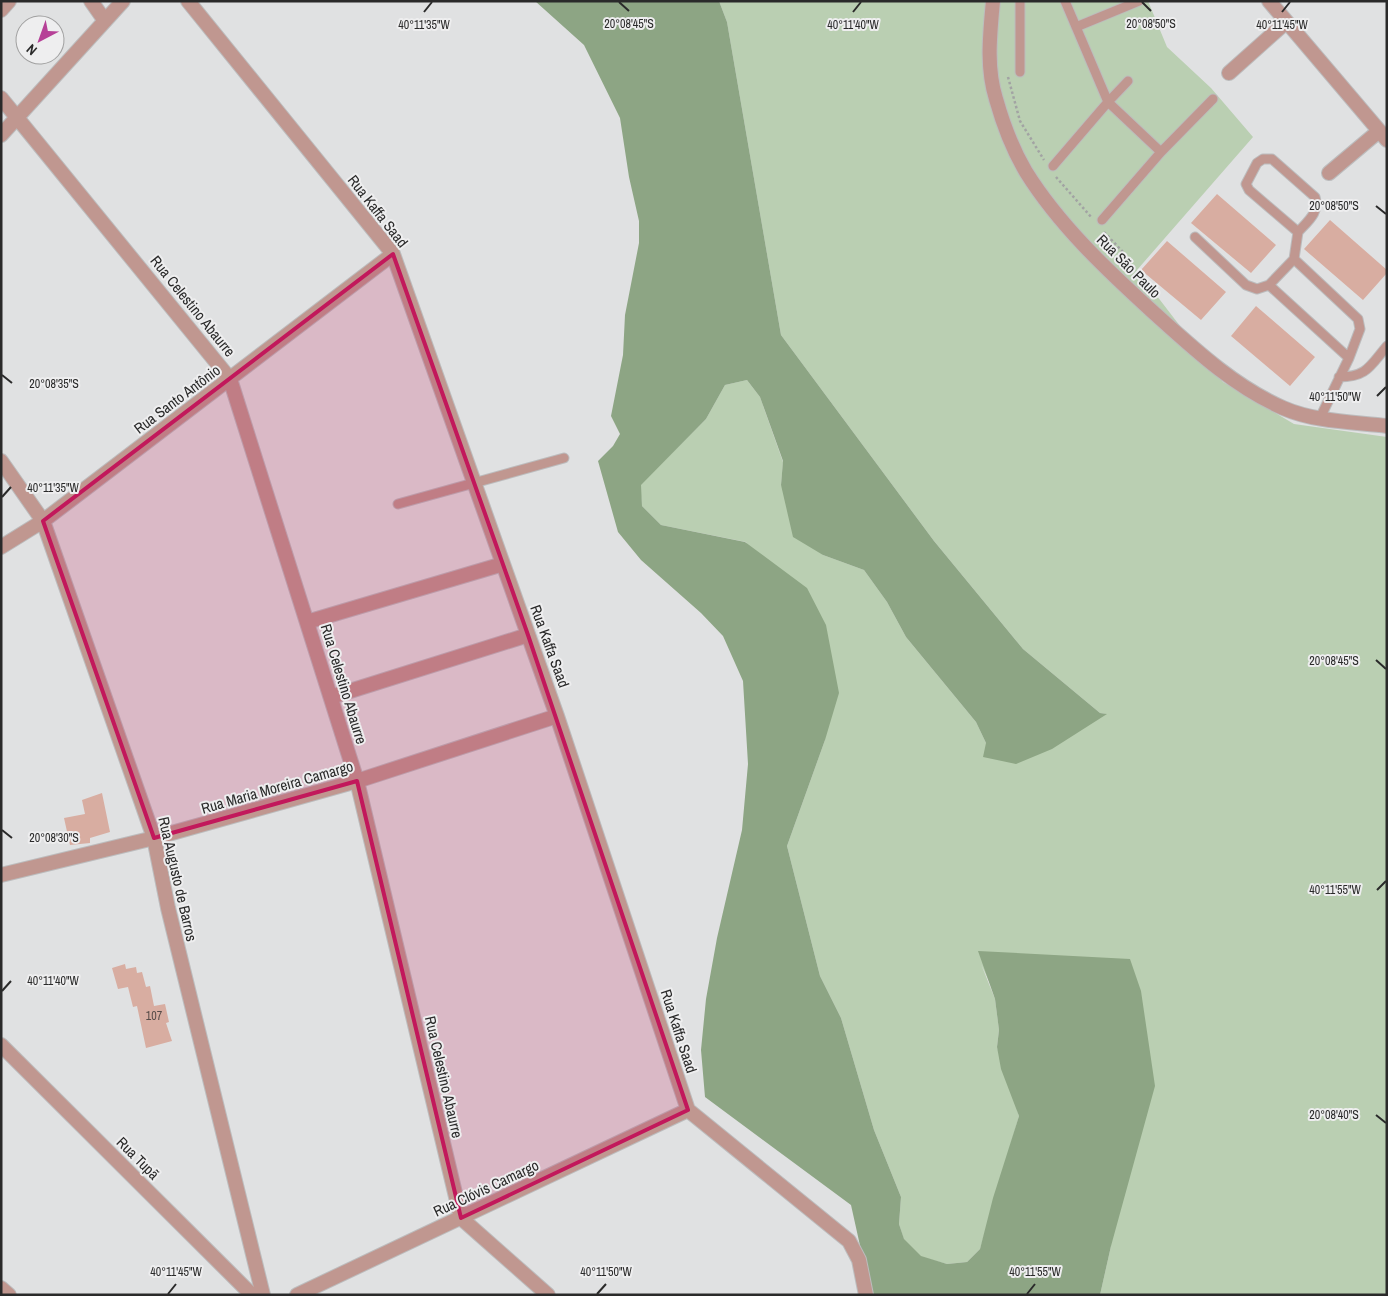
<svg xmlns="http://www.w3.org/2000/svg" width="1388" height="1296" viewBox="0 0 1388 1296" font-family="'Archivo Narrow',sans-serif">
<style>
.green{fill:#bacfb2}
.forest{fill:#8da584}
.building{fill:#d8ada1}
.lines{fill:none;stroke-linecap:round;stroke-linejoin:round}
.service-casing{stroke:#bcbcbd;stroke-width:11}
.minor-casing{stroke:#bcbcbd;stroke-width:16}
.tertiary-casing{stroke:#bcbcbd;stroke-width:16}
.path{stroke:#a2a3a3;stroke-width:2.5;stroke-dasharray:2.5 2.5;stroke-linecap:butt}
.service{stroke:#c09790;stroke-width:9}
.minor{stroke:#c09790;stroke-width:14}
.tertiary{stroke:#c09790;stroke-width:14}
.marked{fill:#c2185b;fill-opacity:0.2;stroke:#c2185b;stroke-width:4;stroke-linejoin:round}
.ticks{fill:none;stroke:#2a2a2a;stroke-width:2}
.labels{text-anchor:middle;dominant-baseline:central;stroke-width:4;stroke-linejoin:round;paint-order:stroke}
.number-label{font-size:12px;fill:#564b48}
.street-label{font-size:15px;fill:#2a2a2a;stroke:#eeeeef}
.ticks-label{font-size:12px;text-anchor:middle;fill:#2a2a2a;stroke:#eeeeef;stroke-width:4;stroke-linejoin:round;paint-order:stroke}
</style>
<rect width="100%" height="100%" fill="#e0e1e2"/>
<path class="green" d="M719,1H1148L1167,47L1211,88L1253,137L1137,270L1223,382L1294,424L1387,437V1295H1100L1111,1246L981,964L995,999L999,1030L997,1047L1019,1116L980,1249L967,1262L947,1264L921,1257L904,1240L899,1224L901,1197L874,1130L841,1018L820,976L787,846L825,740L746,542L661,525L642,506L640,485L706,419L725,385L747,380L760,397L783,462L781,485L823,555L864,570L887,602L906,637L976,722L986,743L1106,714L1100,713L1023,649L934,541L781,335L727,22Z"/>
<path class="forest" d="M535,1H719L727,22L781,335L934,541L1023,649L1100,713L1107,714L1052,749L1016,764L983,757L986,743L976,722L906,637L887,602L864,570L823,555L793,537L781,485L783,461L760,397L747,380L725,385L706,419L641,485L642,506L661,525L745,542L807,588L826,625L839,693L825,740L787,846L820,976L841,1018L874,1130L901,1197L899,1224L904,1239L921,1256L947,1264L967,1262L980,1249L993,1198L1019,1116L1001,1069L997,1047L999,1030L995,999L978,951L1130,959L1141,991L1155,1086L1111,1246L1100,1295H871L851,1205L705,1097L701,1050L706,999L717,938L742,830L748,764L743,681L723,636L701,613L641,560L618,532L598,461L613,446L620,434L611,416L623,355L625,315L639,243V221L629,177L620,118L584,45Z"/>
<path class="building" d="M1217,194L1276,245L1251,273L1191,223Z
M1330,220L1387,270V273L1363,300L1304,249Z
M1167,241L1226,292L1201,320L1141,270Z
M1256,306L1315,357L1290,386L1231,336Z
M102,793L110,832L90,838V843L70,845L64,818L85,814L82,800Z
M125,964L126,969L136,967L137,973L142,972L146,987L150,986L154,1006L165,1004L169,1022L166,1023L172,1041L146,1048L137,1006L133,1007L128,987L118,989L112,968Z"/>
<g class="lines">
<defs>
<path id="service" d="M1076,27L1139,1
M1020,72V1
M1161,152L1213,99
M1263,159H1272L1315,197C1320,212 1308,221 1298,232L1249,190L1246,184L1257,163Z
M1053,166L1108,102L1065,1
M1102,220L1161,152L1108,102L1128,81
M1195,237L1246,285L1257,289L1269,285L1349,358L1320,418
M1294,259L1298,232
M1269,285L1294,259L1358,319L1360,329L1349,358
M1339,377C1367,377 1370,366 1387,346
M398,504L564,458"/>
<path id="minor" d="M91,1L105,21
M188,1L393,254L557,716L688,1110L849,1241L859,1260L866,1295
M1269,1L1387,140
M1,10L9,1
M1229,73L1285,23
M1,98L230,379L357,781L461,1218L548,1295
M1,135L123,1
M1329,173L1379,131
M1,461L43,521L154,838L168,908L263,1295
M1,547L43,521L393,254
M307,622L503,564
M331,697L528,635
M1,875L154,838L357,781L557,716
M1,1045L252,1295
M1,1288L9,1295
M297,1295L688,1110"/>
<path id="tertiary" d="M993,1C990,34 986,67 996,99C1003,124 1013,150 1026,172C1059,225 1107,270 1153,312C1193,348 1233,386 1283,408C1315,422 1353,422 1387,426"/>
</defs>
<use href="#service" class="service-casing"/>
<use href="#minor" class="minor-casing"/>
<use href="#tertiary" class="tertiary-casing"/>
<path class="path" d="M1008,77L1020,121L1044,160
M1056,177L1092,218
M1104,232L1123,252L1127,262"/>
<use href="#service" class="service"/>
<use href="#minor" class="minor"/>
<use href="#tertiary" class="tertiary"/>
</g>
<path class="marked" d="M393,254L528,635L688,1110L461,1218L357,781L154,838L43,521Z"/>
<path class="ticks" d="M619,2L629,11M1142,2L1151,11M424,12L432,2M853,12L861,2M1282,12L1290,2M1376,206L1386,214M2,375L12,383M1377,396L1386,387M2,497L11,487M1376,660L1386,669M2,830L12,838M1377,890L1386,881M2,991L11,981M1376,1115L1386,1123M168,1294L176,1284M597,1294L606,1284M1027,1294L1035,1284"/>
<g class="labels">
<g class="number-label">
<text x="154" y="1016">107</text>
</g>
<g class="street-label">
<text transform="translate(378 211) rotate(52)">Rua Kaffa Saad</text>
<text transform="translate(1129 266) rotate(45)">Rua São Paulo</text>
<text transform="translate(193 306) rotate(51)">Rua Celestino Abaurre</text>
<text transform="translate(177 399) rotate(-37)">Rua Santo Antônio</text>
<text transform="translate(550 646) rotate(70)">Rua Kaffa Saad</text>
<text transform="translate(344 684) rotate(73)">Rua Celestino Abaurre</text>
<text transform="translate(277 787) rotate(-16)">Rua Maria Moreira Camargo</text>
<text transform="translate(178 879) rotate(77)">Rua Augusto de Barros</text>
<text transform="translate(679 1031) rotate(72)">Rua Kaffa Saad</text>
<text transform="translate(444 1077) rotate(77)">Rua Celestino Abaurre</text>
<text transform="translate(138 1158) rotate(45)">Rua Tupã</text>
<text transform="translate(486 1188) rotate(-25)">Rua Clóvis Camargo</text>
</g>
</g>
<g class="ticks-label">
<text x="629" y="28">20°08'45"S</text>
<text x="1151" y="28">20°08'50"S</text>
<text x="424" y="29">40°11'35"W</text>
<text x="853" y="29">40°11'40"W</text>
<text x="1282" y="29">40°11'45"W</text>
<text x="1334" y="210">20°08'50"S</text>
<text x="54" y="388">20°08'35"S</text>
<text x="1335" y="401">40°11'50"W</text>
<text x="53" y="492">40°11'35"W</text>
<text x="1334" y="665">20°08'45"S</text>
<text x="54" y="842">20°08'30"S</text>
<text x="1335" y="894">40°11'55"W</text>
<text x="53" y="985">40°11'40"W</text>
<text x="1334" y="1119">20°08'40"S</text>
<text x="176" y="1276">40°11'45"W</text>
<text x="606" y="1276">40°11'50"W</text>
<text x="1035" y="1276">40°11'55"W</text>
</g>
<rect width="1388" height="1296" fill="none" stroke="#2a2a2a" stroke-width="5"/>
<g transform="translate(40 40) rotate(221)"><circle r="24" fill="#eeeeef" stroke="#a0a0a0"/>
<path d="M0-4L9 19L0 12L-9 19Z" fill="#b64097"/>
<text y="-8" font-size="14" font-weight="bold" text-anchor="middle" fill="#2a2a2a">N</text>
</g>
</svg>
